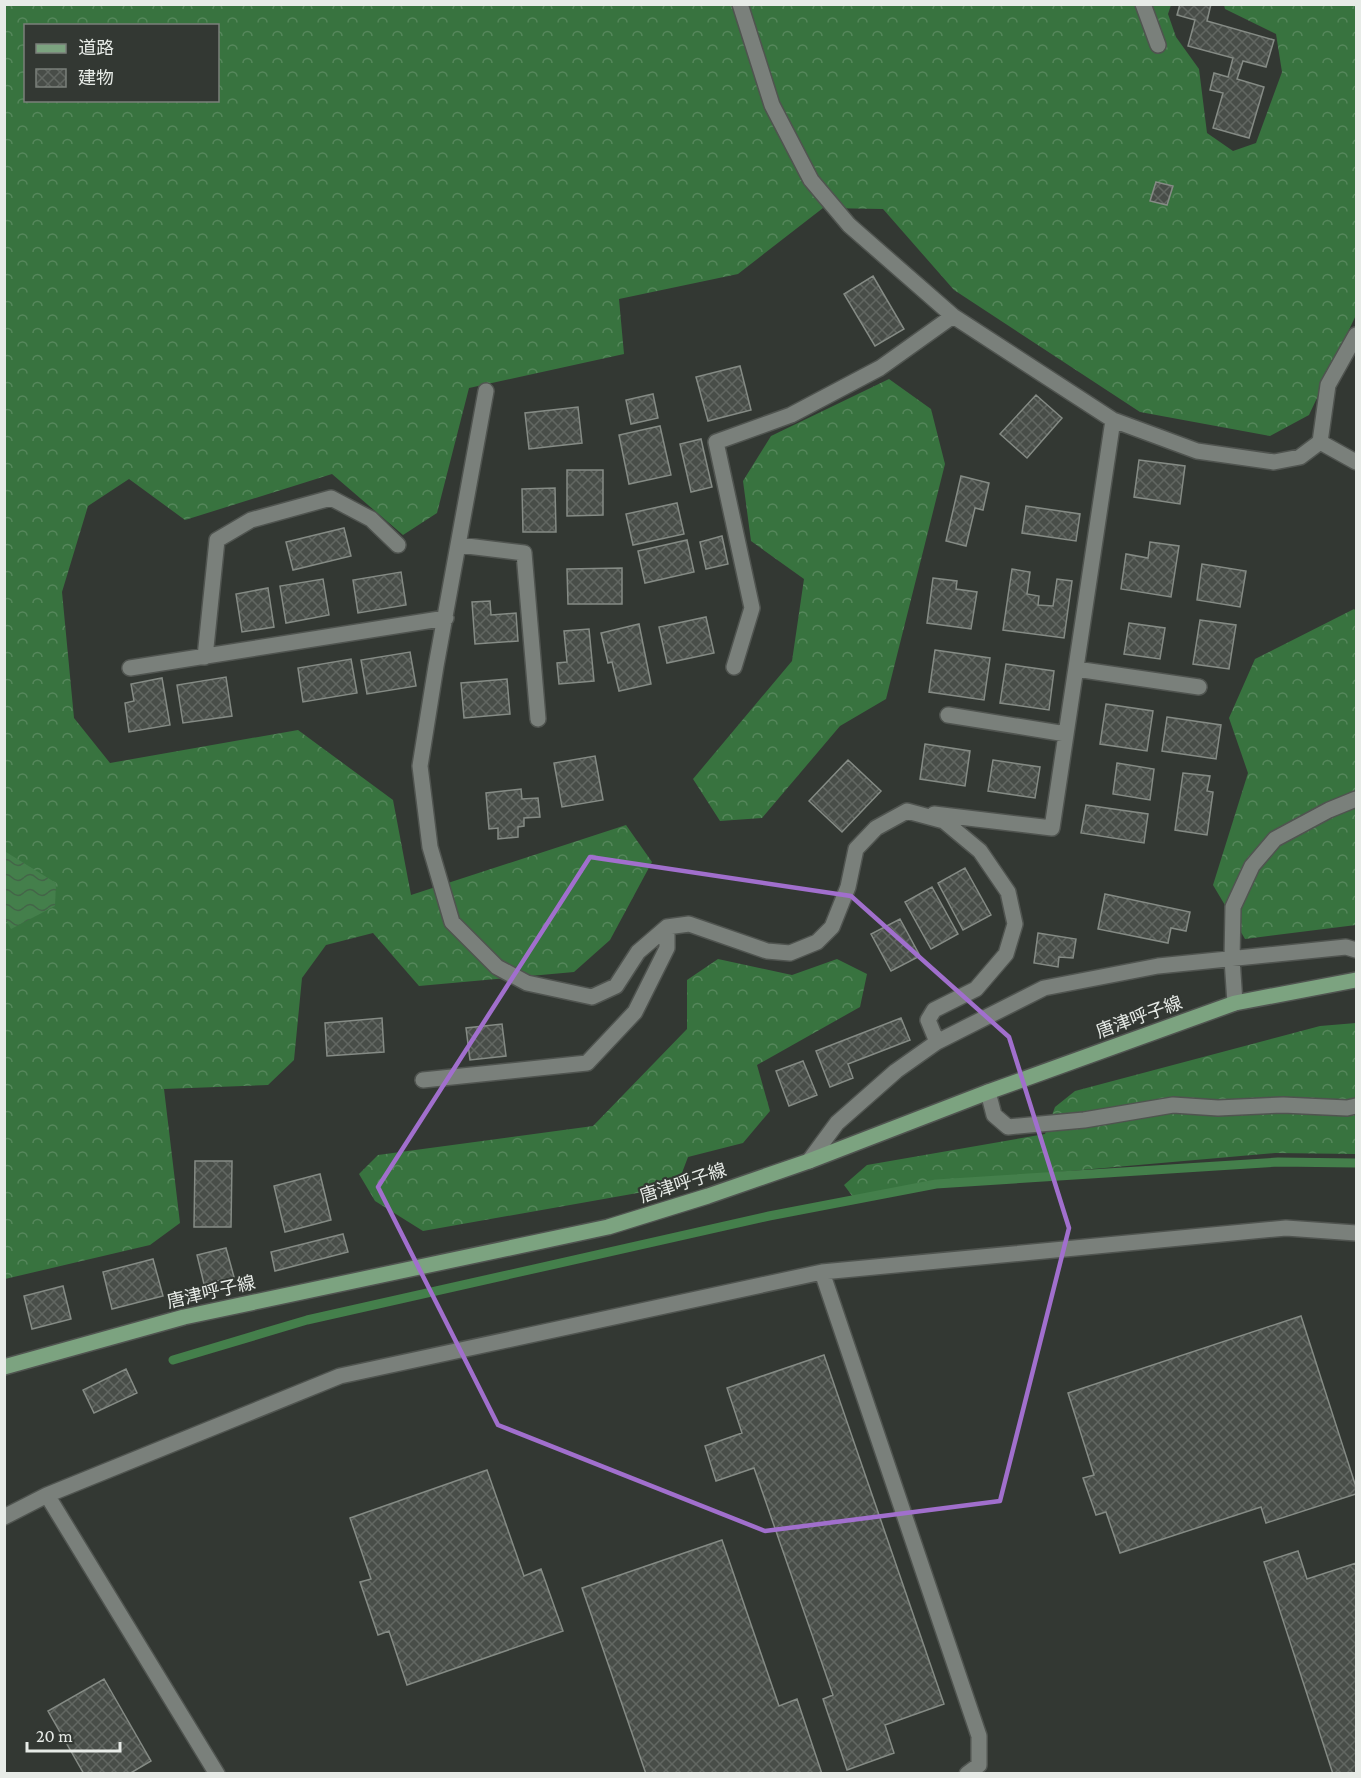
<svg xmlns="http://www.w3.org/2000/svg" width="1361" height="1778" viewBox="0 0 1361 1778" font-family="'Crimson Pro','Noto Sans JP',serif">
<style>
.forest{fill:url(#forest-crowns);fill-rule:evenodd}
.water{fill:url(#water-waves)}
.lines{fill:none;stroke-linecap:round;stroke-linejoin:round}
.stream{stroke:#447f4b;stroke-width:9}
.building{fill:url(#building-cross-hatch);stroke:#858b85;stroke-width:1.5}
.minor-casing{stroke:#505450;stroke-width:18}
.major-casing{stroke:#505450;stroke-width:18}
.minor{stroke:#7a807b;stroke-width:15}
.major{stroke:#7ca380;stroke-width:15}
.marked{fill:none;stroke:#a16fcd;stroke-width:4.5;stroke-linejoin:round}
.labels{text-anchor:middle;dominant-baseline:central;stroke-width:4.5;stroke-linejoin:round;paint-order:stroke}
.street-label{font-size:18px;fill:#e7ebe7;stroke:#333833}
</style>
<defs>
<pattern id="forest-crowns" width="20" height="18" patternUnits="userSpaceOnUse" patternTransform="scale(1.5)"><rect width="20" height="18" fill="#38733f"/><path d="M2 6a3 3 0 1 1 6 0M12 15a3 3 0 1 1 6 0" fill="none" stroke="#55875b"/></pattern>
<pattern id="water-waves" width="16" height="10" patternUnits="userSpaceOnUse" patternTransform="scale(1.5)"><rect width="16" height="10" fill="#447f4b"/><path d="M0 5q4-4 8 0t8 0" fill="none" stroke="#446548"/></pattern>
<pattern id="building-cross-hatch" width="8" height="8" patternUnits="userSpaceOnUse" patternTransform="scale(1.5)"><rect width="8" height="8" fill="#484d48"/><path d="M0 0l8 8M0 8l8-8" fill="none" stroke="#626762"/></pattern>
</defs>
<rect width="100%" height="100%" fill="#333833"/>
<path class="forest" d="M4,5H1171L1168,14L1176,37L1199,69L1207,133L1233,151L1256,143L1282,72L1276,34L1225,9L1224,5H1356V315L1309,415L1270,436L1140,412L954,290L883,209L823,208L738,274L619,299L624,354L469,388L437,513L403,535L332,474L185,520L129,479L88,506L62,592L74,718L110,763L298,730L393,800L411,895L626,825L652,862L610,940L574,972L419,986L373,933L326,945L302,978L294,1060L268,1085L164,1089L180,1223L150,1245L5,1279ZM26,26H218V100H26Z
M889,379L931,409L945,464L886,699L840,726L762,818L720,821L693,779L792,661L804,579L751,541L743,481L771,436Z
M1354,609L1356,611V925L1245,939L1213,885L1248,773L1229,718L1255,659Z
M718,959L792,975L837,959L867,974L860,1007L757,1065L770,1111L743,1143L688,1157L677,1186L423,1231L375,1201L359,1174L378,1155L593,1126L687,1029V980Z
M1356,1023V1154L1275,1153L935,1183L853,1197L844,1185L867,1165L1045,1134L1055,1107L1075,1091L1320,1026Z"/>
<path class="water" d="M6,852L56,883L55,906L11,929L5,918L4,856Z"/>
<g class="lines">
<path class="stream" d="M173,1360L307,1320L769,1216L936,1184L1278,1162L1356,1163"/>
</g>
<path class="building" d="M1180,4H1211L1207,21L1274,40L1266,67L1243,61L1237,79L1264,87L1249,138L1213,128L1223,93L1210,90L1214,73L1228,77L1233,58L1188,46L1195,20L1177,15Z
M1156,182L1173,186L1167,205L1150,201Z
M873,276L904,329L875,346L844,294Z
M740,366L751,410L708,421L696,377Z
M653,394L658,418L631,424L626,400Z
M1036,395L1062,418L1027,458L1000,434Z
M578,407L582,443L529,449L525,413Z
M660,426L671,475L629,484L619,435Z
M701,439L712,487L691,492L680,444Z
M1139,460L1185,466L1180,504L1134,497Z
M567,470H603V515L567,516Z
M961,476L989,483L983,510L975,508L966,546L946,541Z
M555,488L556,532H523L522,489Z
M677,503L684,534L633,545L626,514Z
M1026,506L1080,514L1076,541L1022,533Z
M344,528L351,556L293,570L286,542Z
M722,536L728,564L706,569L700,542Z
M687,540L694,572L645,583L638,551Z
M1150,542L1179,546L1171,597L1121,589L1126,554L1148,558Z
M1202,564L1246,571L1240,607L1197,600Z
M622,568V604H568L567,569Z
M1012,569L1030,572L1027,594L1039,596L1038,605L1053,606L1057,579L1072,581L1064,638L1003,630Z
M401,572L406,605L358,613L353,580Z
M933,578L957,581L956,589L977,592L971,629L927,623Z
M323,579L329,615L286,623L280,586Z
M268,588L274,627L242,632L236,594Z
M490,601L491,615L516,613L518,641L475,644L472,602Z
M706,617L714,653L667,663L659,627Z
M1200,620L1236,625L1229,669L1193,664Z
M1129,623L1165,628L1160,659L1124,654Z
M639,624L651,684L619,691L612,662L608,663L601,633Z
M589,629L594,681L559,684L557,663L567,662L564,631Z
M935,650L990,658L984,700L929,692Z
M410,652L416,686L367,694L361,660Z
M351,659L357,693L303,702L298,668Z
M1006,664L1054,671L1049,710L1000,703Z
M226,677L232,716L183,723L177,685Z
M162,678L170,725L129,732L125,703L134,701L131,684Z
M507,679L510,714L464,718L461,683Z
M1106,704L1153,711L1147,751L1100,744Z
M1167,717L1221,725L1216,759L1162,751Z
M925,744L970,751L965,786L920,779Z
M595,756L603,800L562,807L554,763Z
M848,760L881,791L842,832L809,801Z
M993,760L1040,767L1035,798L988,791Z
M1117,763L1154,769L1150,800L1113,794Z
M1183,773L1210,776L1207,791L1213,792L1207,835L1175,830Z
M521,789L522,799L538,798L540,817L524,818V826L518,827V837L498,839V828L489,829L486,793Z
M1086,805L1148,814L1144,843L1081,833Z
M965,868L991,915L963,930L938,883Z
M932,887L958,934L931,949L905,902Z
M1105,894L1190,912L1186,931L1171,928L1168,943L1098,929Z
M900,919L920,956L891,971L871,934Z
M1038,933L1076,939L1073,958L1059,957L1058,967L1034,963Z
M382,1018L384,1052L327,1056L325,1023Z
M901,1018L910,1040L848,1064L853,1078L830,1087L816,1051Z
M502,1024L506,1056L470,1060L466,1028Z
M803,1061L817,1095L789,1106L776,1071Z
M195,1161H232L231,1227H194Z
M320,1174L331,1220L285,1232L274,1186Z
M343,1234L348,1252L275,1271L271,1252Z
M226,1248L234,1277L204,1284L197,1255Z
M153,1259L163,1296L112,1309L103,1272Z
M63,1286L71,1319L32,1329L24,1296Z
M1301,1316L1356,1487V1494L1266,1523L1261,1507L1120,1553L1106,1512L1096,1515L1083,1478L1094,1475L1068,1393Z
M824,1355L944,1704L885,1725L894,1753L847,1770L823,1699L833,1695L754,1468L716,1481L705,1446L742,1433L727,1388Z
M126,1369L137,1393L94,1413L83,1390Z
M487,1470L524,1576L541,1569L563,1631L407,1685L389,1631L378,1635L360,1582L371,1579L350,1518Z
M722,1540L779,1706L797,1699L822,1774H646L582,1588Z
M1298,1551L1307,1579L1356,1563V1774H1333L1264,1562Z
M104,1679L151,1761L129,1774H84L48,1711Z"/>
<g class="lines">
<defs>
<path id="minor" d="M740,4L772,105L811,180L849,225L953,316L1113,420L1197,451L1274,462L1300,457L1320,442L1356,462
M1143,4L1158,45
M486,391L436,666L420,766L430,847L452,922L497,967L527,983L592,997L616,986L638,952L667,927L689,924L767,951L790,953L817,942L832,927L848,887L856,849L876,828L907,811L944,821L980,851L1008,892L1015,924L1006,954L976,989L934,1010L928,1020L937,1042
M1320,442L1328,385L1356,335
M459,545L524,553L538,719
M205,657L217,540L251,520L331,498L371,519L398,545
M734,667L752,608L716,442L791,415L880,368L953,316
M130,668L446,618
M1076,669L1199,687
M948,715L1066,734
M934,814L1052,828L1113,420
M1235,1003L1232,959L1233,907L1252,866L1275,839L1329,810L1356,799
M423,1080L587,1063L635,1012L667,948V927
M988,1092L994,1115L1008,1127L1084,1120L1173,1105L1218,1108L1283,1105L1347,1108L1356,1106
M809,1161L837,1123L896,1071L937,1042L1044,988L1158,966L1346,947L1356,950
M822,1272L979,1736V1765L967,1774
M47,1495L217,1774
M4,1517L47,1495L340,1376L822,1272L1286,1228L1356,1233"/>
<path id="major" d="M4,1367L184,1317L608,1227L708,1196L809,1161L988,1092L1235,1003L1356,980"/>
</defs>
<use href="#minor" class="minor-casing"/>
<use href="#major" class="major-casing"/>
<use href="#minor" class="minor"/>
<use href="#major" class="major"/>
</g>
<path class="marked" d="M590,857L851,896L1009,1037L1069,1228L1000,1501L765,1531L498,1425L378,1187Z"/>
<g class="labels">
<g class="street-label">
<text transform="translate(1139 1017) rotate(-20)">唐津呼子線</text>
<text transform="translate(683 1183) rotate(-18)">唐津呼子線</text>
<text transform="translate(211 1292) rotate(-13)">唐津呼子線</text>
</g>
</g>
<rect width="1361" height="1778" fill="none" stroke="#e7ebe7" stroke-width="12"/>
<rect x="24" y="24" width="195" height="78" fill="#333833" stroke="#7b807b" stroke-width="1.5"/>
<rect x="36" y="44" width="30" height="9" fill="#7ca380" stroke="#7b807b" stroke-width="1.5"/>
<text x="78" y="54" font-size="18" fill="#e7ebe7">道路</text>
<rect x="36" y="69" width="30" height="18" fill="url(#building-cross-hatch)" stroke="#7b807b" stroke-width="1.5"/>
<text x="78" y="84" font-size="18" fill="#e7ebe7">建物</text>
<path d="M27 1742v9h93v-9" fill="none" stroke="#e7ebe7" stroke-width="3"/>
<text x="36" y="1742" font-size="18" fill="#e7ebe7" stroke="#333833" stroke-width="4.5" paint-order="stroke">20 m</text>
</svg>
